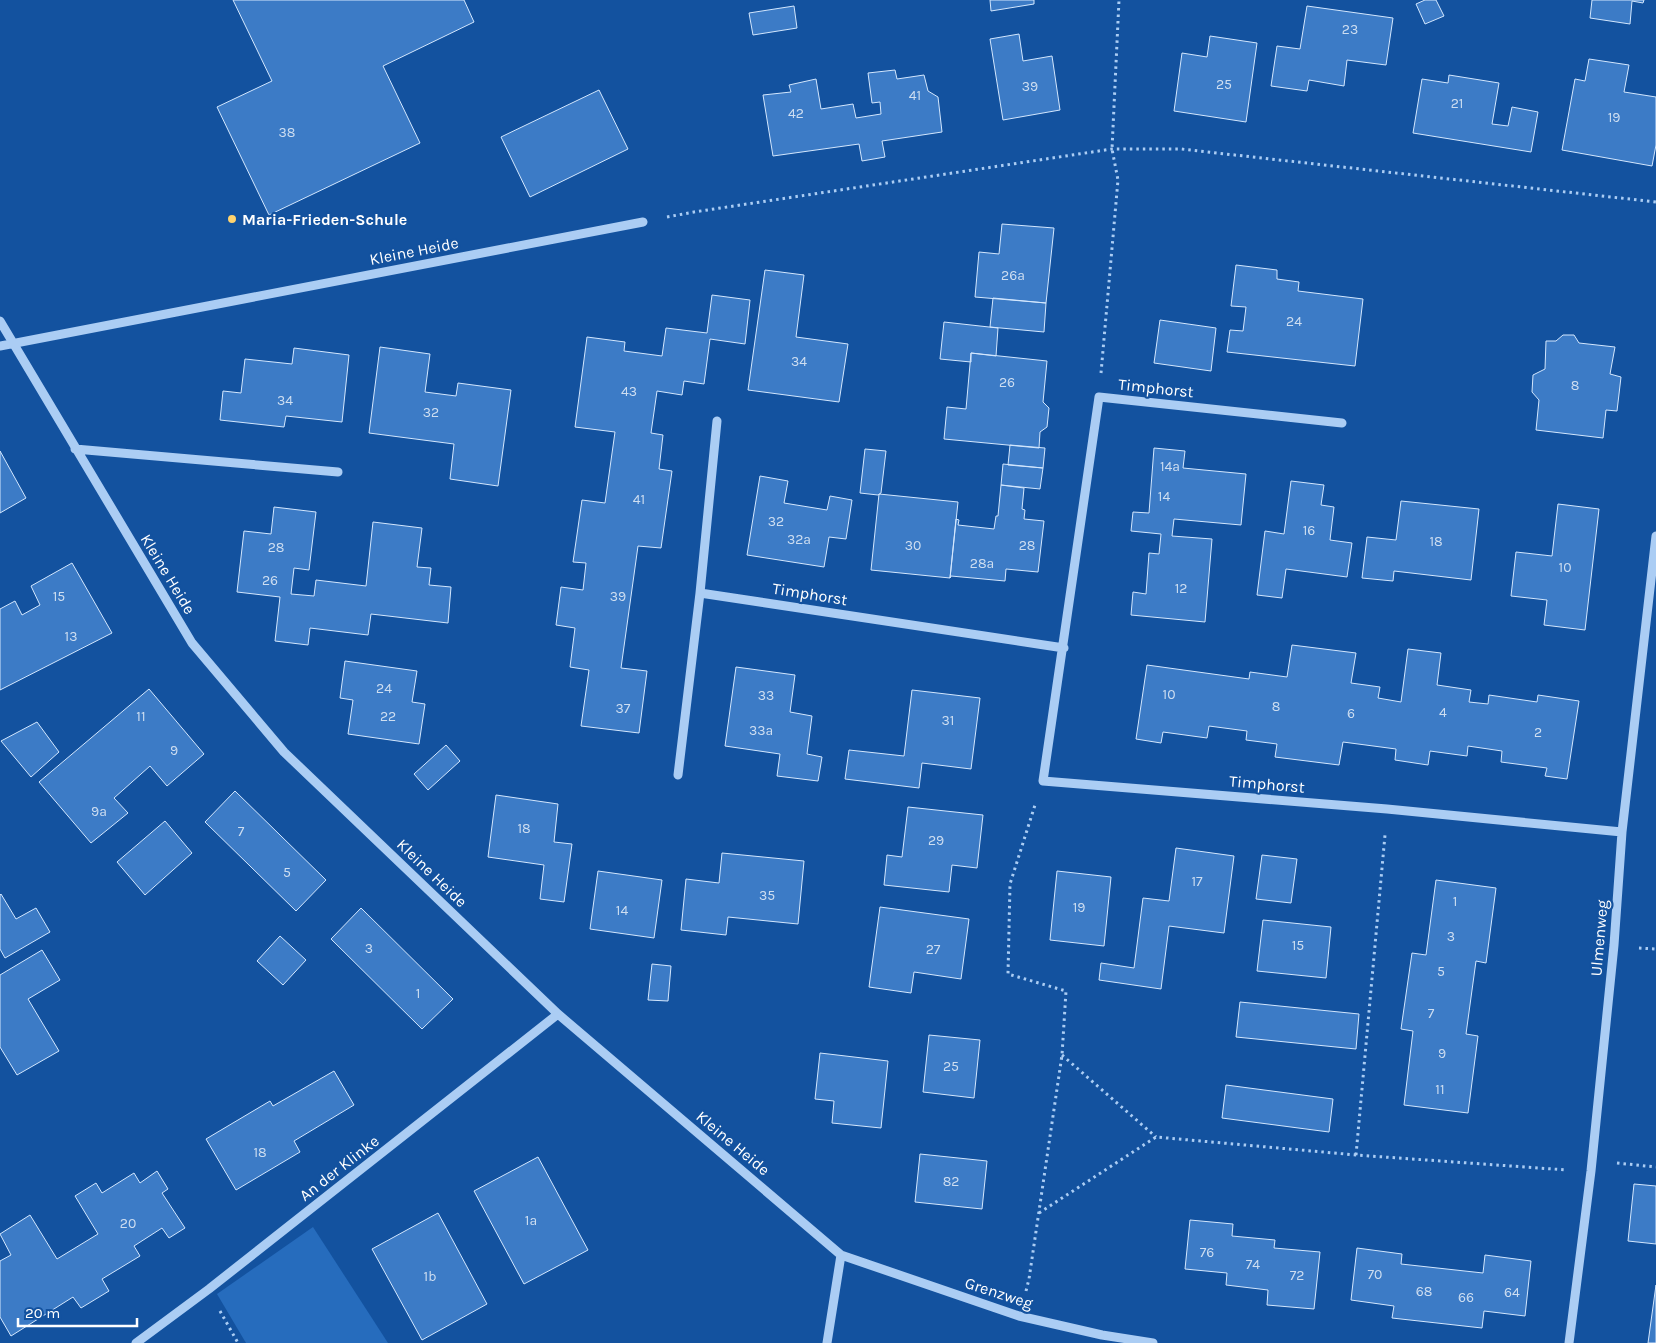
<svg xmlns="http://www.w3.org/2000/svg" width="1656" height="1343" viewBox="0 0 1656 1343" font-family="Karla,sans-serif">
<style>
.green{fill:#266cbd}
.building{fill:#3c7bc6;stroke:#d3e7fe}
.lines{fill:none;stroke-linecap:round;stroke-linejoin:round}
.path{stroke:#abcdf4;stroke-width:3;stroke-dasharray:2.5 4;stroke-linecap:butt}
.minor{stroke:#abcdf4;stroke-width:9}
.poi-dot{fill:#ffd36e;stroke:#13529f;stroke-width:2}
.labels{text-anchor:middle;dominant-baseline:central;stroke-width:4.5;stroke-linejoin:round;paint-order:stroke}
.number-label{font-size:14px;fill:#cedef1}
.poi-label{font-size:16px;font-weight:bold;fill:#fff;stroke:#13529f;text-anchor:start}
.street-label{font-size:16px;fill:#fff;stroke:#13529f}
</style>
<rect width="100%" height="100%" fill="#13529f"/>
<path class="green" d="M313,1227L388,1343H246L217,1294Z"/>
<path class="building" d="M233,0H464L474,22L383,66L420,143L269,215L217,107L272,81Z
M990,0H1034V4L991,11Z
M1425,0H1436L1444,16L1425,24L1416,4Z
M1592,0H1644L1643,3L1632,1L1630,24L1590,18Z
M794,6L797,28L753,35L749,13Z
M1307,6L1393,18L1386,65L1347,60L1344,86L1309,80L1307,91L1271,86L1277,46L1300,49Z
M1019,34L1023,61L1052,56L1060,110L1003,120L990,39Z
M1210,36L1257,43L1246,122L1174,111L1182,53L1207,57Z
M1589,59L1629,65L1624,92L1656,97V145L1652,166L1562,150L1575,79L1585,81Z
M895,70L897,79L924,75L928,91L938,97L942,132L882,141L885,157L862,161L859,144L773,156L763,95L791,92L789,85L816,79L821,109L853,104L856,118L881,114L880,102L872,103L868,73Z
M1449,75L1499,83L1492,124L1508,126L1512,107L1538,112L1531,152L1413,133L1422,79L1448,83Z
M599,90L628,149L530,197L501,137Z
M1002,224L1054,228L1046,303L975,297L979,252L999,254Z
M1236,265L1277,270V279L1299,282L1298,291L1363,299L1355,366L1227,352L1230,330L1243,331L1246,307L1231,306Z
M765,270L804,275L796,337L848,344L839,402L748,390Z
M712,295L750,300L745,344L710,339L704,384L684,381L682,395L657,391L651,433L663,435L659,469L672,471L661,548L638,546L621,668L647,671L639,733L581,726L589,670L570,667L575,628L556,625L561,587L583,590L586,563L573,562L582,500L605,503L615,432L575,427L587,337L625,342L624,351L662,356L666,328L707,333Z
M993,298L1046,303L1044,332L990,327Z
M1160,320L1216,328L1211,371L1154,363Z
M944,322L998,328L996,356L971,353V362L940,359Z
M1563,335H1574L1579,343L1615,347L1610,374L1621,377L1617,411L1606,410L1603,438L1536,430L1539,400L1532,392L1533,375L1545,369L1546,341H1556Z
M380,347L430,354L425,392L456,396L458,383L511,390L498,486L450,479L454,444L369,433Z
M294,348L349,355L342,422L286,416L284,427L220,420L223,391L241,393L245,359L292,364Z
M971,353L1047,361L1043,402L1049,408L1047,427L1040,432L1039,448L944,439L947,407L966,409Z
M1010,445L1045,448L1043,468L1008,465Z
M1154,448L1185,451L1183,468L1246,474L1241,525L1174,519L1172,536L1212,539L1205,622L1131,615L1133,592L1146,594L1149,553L1159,554L1161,534L1131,531L1133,512L1149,513Z
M865,449L886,451L881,493L878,495L860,493Z
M0,451L26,498L0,513Z
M1003,464L1043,468L1040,489L1001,485Z
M760,476L788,481L784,503L827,510L830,496L852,500L846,539L829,537L824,567L747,555Z
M1291,481L1324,485L1321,505L1334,507L1330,540L1352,543L1347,577L1286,569L1282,598L1257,595L1265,531L1284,534Z
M1001,485L1024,488L1022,509L1025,510L1024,519L1044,521L1038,572L1006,569L1005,581L951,576L950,578L956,519L959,520L958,525L994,529L996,516H998Z
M879,494L958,502L950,578L871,570Z
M1401,501L1479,509L1471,580L1394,571L1393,581L1362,578L1367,537L1396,540Z
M1558,504L1599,509L1585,630L1544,625L1547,600L1511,596L1516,552L1552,556Z
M274,507L316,512L309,570L294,568L291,594L314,596L316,580L366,586L373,522L422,528L417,567L431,568L429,585L451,587L448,623L371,614L368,635L310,628L308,645L275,641L280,597L237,592L244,531L271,534Z
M72,563L112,633L0,690V609L15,601L22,615L40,605L31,586Z
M1292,645L1356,653L1351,683L1380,687L1378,698L1401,702L1408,649L1441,653L1437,685L1471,690L1469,702L1488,704L1489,695L1537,702L1538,695L1579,701L1567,779L1545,776L1547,768L1501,762L1502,751L1468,746L1467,756L1430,751L1428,765L1395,760L1396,749L1343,742L1339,765L1275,757L1277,744L1246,740L1247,731L1209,726L1207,738L1163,732L1161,743L1136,739L1147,665L1249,679L1250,672L1287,677Z
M345,661L417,671L412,702L425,704L419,744L348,734L353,700L340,698Z
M736,667L795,675L790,712L812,716L807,754L822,757L818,781L777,776L780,754L725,746Z
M149,689L204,754L167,786L150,766L114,798L128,813L91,843L39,782Z
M912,690L980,698L971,769L922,763L919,788L845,779L849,750L904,756Z
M37,722L59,752L31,777L1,741Z
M446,745L460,761L428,790L414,774Z
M235,791L326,880L296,911L205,822Z
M496,795L558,804L554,842L572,844L564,902L540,899L544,865L488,857Z
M908,807L983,815L977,868L952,865L949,892L884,885L887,855L902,857Z
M165,821L192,853L145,895L117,862Z
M1176,848L1234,856L1224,933L1169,926L1161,989L1099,980L1101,963L1134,968L1143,898L1169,901Z
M722,853L804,861L798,924L728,917L726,935L681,930L686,879L719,883Z
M1262,855L1297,859L1291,903L1256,899Z
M598,871L662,880L654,938L590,929Z
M1057,871L1111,877L1104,946L1050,940Z
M1436,880L1496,888L1486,963L1476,961L1466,1034L1478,1036L1468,1113L1404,1105L1413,1031L1401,1029L1412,953L1426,955Z
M1,894L16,919L36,908L50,932L5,958L0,949V895Z
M880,907L969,919L961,979L914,972L911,993L869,987Z
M361,908L453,999L422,1029L331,939Z
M1263,920L1331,927L1326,978L1257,971Z
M280,936L306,960L283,985L257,961Z
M42,950L60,980L28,999L59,1051L17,1075L0,1047V975Z
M652,964L671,966L668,1001L648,1000Z
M1240,1002L1359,1014L1356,1049L1236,1037Z
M929,1035L980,1040L974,1098L923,1092Z
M820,1053L888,1061L881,1128L832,1123L834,1101L815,1099Z
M334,1071L354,1105L294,1141L300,1152L236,1190L206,1139L270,1101L273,1106Z
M1226,1085L1333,1099L1329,1132L1222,1118Z
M920,1154L987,1161L982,1209L915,1202Z
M538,1157L588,1250L524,1284L474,1191Z
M157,1171L168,1189L162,1193L185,1228L169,1238L162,1228L134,1246L140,1256L102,1279L109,1291L81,1308L73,1297L11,1336L0,1317V1261L11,1255L0,1234L30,1215L57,1259L98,1234L75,1196L96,1183L102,1193L134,1173L140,1183Z
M1634,1184L1656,1186V1244L1628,1241Z
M438,1213L487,1304L422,1340L372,1249Z
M1190,1220L1233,1224L1232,1236L1275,1240L1274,1248L1320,1252L1314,1309L1267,1305L1268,1290L1226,1285L1227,1273L1185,1269Z
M1357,1248L1402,1254L1401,1264L1483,1273L1485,1255L1531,1261L1525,1316L1484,1311L1482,1328L1392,1318L1394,1306L1351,1300Z
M1656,1285V1343H1648Z"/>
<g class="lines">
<path class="path" d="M667,217L694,212L1112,149H1181L1656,202
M1101,373L1118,180L1112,149L1119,0
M1639,948L1656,949
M1062,1055L1156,1137
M1356,1155L1385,835
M1617,1163L1656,1167
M1039,1213L1156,1137L1356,1155L1567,1170
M1026,1291L1029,1279L1062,1055L1066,991L1008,974L1010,884L1035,805
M220,1311L238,1343"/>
<path class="minor" d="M0,321L192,643L284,752L558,1014L841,1255L1019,1316L1102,1335L1153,1343
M0,346L643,222
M1342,423L1099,397L1043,781L1387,809L1622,832
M75,449L338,472
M700,593L1064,648
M678,775L700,593L717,421
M136,1343L209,1289L558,1014
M827,1343L841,1255
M1569,1343L1591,1171L1614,945L1622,832L1656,536"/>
</g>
<circle class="poi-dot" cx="232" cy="219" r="5"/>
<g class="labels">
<g class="number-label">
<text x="1350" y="29">23</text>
<text x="1224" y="84">25</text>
<text x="1030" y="86">39</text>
<text x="915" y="95">41</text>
<text x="1457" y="103">21</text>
<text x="796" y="113">42</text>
<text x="1614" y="117">19</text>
<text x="287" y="132">38</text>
<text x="1013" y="275">26a</text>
<text x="1294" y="321">24</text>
<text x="799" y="361">34</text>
<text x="1007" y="382">26</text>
<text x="1575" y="385">8</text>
<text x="629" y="391">43</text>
<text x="285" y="400">34</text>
<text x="431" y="412">32</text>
<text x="1170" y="466">14a</text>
<text x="1164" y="496">14</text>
<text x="639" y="499">41</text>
<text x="776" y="521">32</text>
<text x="1309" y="530">16</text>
<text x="799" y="539">32a</text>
<text x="1436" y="541">18</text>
<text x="913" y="545">30</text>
<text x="1027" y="545">28</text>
<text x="276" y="547">28</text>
<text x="982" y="563">28a</text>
<text x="1565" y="567">10</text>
<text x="270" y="580">26</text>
<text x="1181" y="588">12</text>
<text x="59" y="596">15</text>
<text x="618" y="596">39</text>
<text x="71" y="636">13</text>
<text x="384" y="688">24</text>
<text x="1169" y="694">10</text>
<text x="766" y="695">33</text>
<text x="1276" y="706">8</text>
<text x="623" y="708">37</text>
<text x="1443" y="712">4</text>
<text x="1351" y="713">6</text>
<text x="141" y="716">11</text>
<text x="388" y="716">22</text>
<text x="948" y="720">31</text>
<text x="761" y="730">33a</text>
<text x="1538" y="732">2</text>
<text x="174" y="750">9</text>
<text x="99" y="811">9a</text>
<text x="524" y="828">18</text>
<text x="241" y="831">7</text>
<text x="936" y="840">29</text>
<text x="287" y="872">5</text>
<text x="1197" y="881">17</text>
<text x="767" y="895">35</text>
<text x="1455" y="901">1</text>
<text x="1079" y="907">19</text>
<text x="622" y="910">14</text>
<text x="1451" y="936">3</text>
<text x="1298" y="945">15</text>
<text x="369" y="948">3</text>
<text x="933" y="949">27</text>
<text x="1441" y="971">5</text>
<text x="418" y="993">1</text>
<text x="1431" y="1013">7</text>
<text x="1442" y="1053">9</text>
<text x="951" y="1066">25</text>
<text x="1440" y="1089">11</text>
<text x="260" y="1152">18</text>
<text x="951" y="1181">82</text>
<text x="531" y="1220">1a</text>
<text x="128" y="1223">20</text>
<text x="1207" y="1252">76</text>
<text x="1253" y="1264">74</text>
<text x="1375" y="1274">70</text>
<text x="1297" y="1275">72</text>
<text x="430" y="1276">1b</text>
<text x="1424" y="1291">68</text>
<text x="1512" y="1292">64</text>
<text x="1466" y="1297">66</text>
</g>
<g class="poi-label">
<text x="242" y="219">Maria-Frieden-Schule</text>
</g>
<g class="street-label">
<text transform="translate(414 251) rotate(-11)">Kleine Heide</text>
<text transform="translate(1156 388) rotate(6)">Timphorst</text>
<text transform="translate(168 574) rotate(59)">Kleine Heide</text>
<text transform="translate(810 594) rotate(9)">Timphorst</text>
<text transform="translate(1267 784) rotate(5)">Timphorst</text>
<text transform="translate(432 873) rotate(44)">Kleine Heide</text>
<text transform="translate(1599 938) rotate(-85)">Ulmenweg</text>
<text transform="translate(733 1143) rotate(40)">Kleine Heide</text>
<text transform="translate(339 1168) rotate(-38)">An der Klinke</text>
<text transform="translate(999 1293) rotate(18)">Grenzweg</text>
</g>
</g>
<path d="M18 1318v8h119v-8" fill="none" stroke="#ffffff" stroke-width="2.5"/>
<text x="25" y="1318" font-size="15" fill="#ffffff" stroke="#13529f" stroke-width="4" paint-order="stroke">20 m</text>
</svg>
